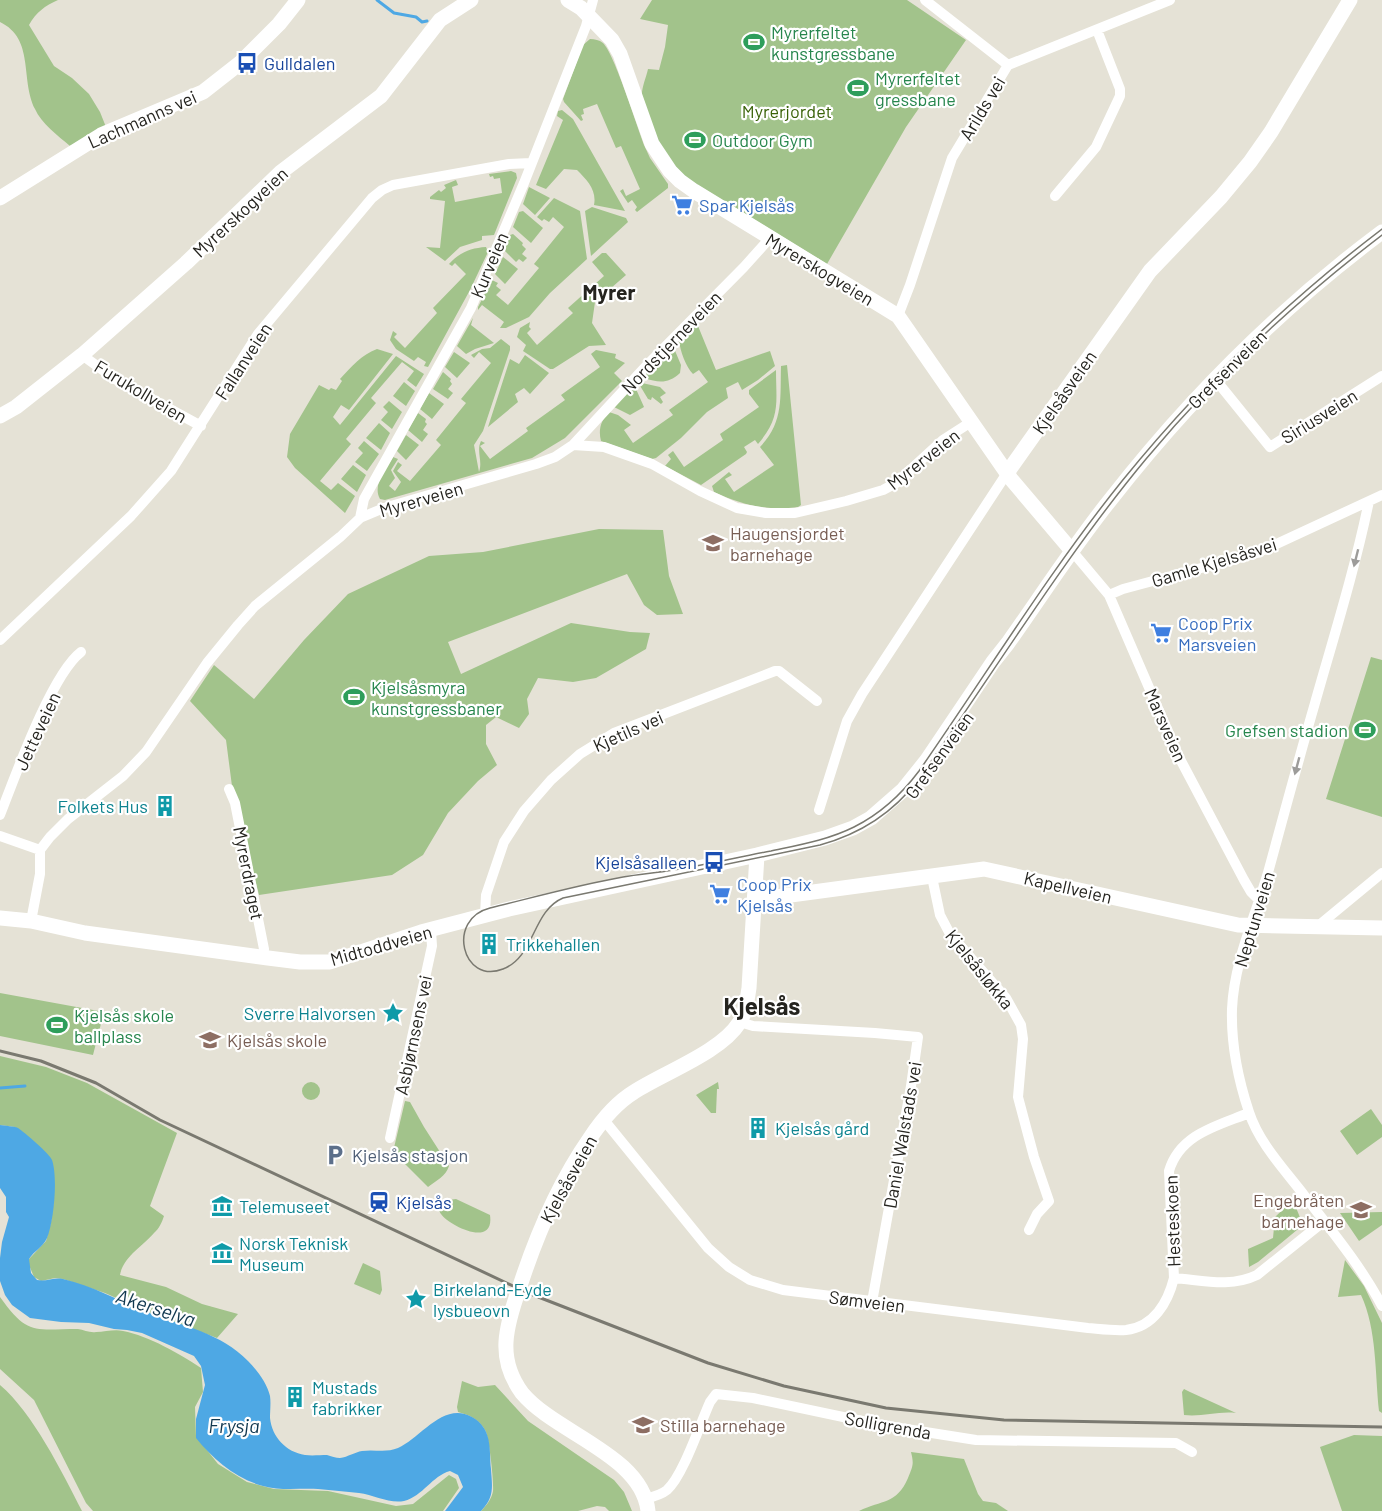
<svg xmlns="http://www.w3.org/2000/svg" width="1382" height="1511" viewBox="0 0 1382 1511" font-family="Barlow,sans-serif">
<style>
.green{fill:#a2c38b}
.water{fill:#4ea8e4}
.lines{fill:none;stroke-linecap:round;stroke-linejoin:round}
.stream{stroke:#4ea8e4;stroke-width:3}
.street{stroke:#fff;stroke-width:10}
.secondary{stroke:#fff;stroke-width:15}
.tram{stroke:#7a7970;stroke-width:1.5}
.rail{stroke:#7a7970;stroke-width:3}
.oneway{fill:#9d9c9a}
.labels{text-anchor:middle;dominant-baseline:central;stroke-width:4.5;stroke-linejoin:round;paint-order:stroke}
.leisure-label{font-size:18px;fill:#27864d;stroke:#fff;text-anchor:start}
.transit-label{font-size:18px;fill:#164399;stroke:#fff;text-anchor:start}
.street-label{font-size:18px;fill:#25241f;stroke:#fff}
.park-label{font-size:18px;fill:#396208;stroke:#fff}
.shop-label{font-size:18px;fill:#366cbe;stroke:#fff;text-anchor:start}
.education-label{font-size:18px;fill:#785e54;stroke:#fff;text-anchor:start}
.culture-label{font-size:18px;fill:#0d838f;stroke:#fff;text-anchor:start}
.service-label{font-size:18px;fill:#4e5e75;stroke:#fff;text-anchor:start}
.water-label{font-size:20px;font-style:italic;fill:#10374f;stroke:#fff}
.quarter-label{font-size:21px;font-weight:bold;fill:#25241f;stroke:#fff}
.district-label{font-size:24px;font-weight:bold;fill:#25241f;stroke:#fff}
</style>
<rect width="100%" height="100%" fill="#e5e2d6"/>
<path class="green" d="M0,0H58C45,6 36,12 29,25L54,66L72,78L89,94L100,112L106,127L70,146C58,136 41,123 35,109C20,79 35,39 0,22Z
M652,0H907L966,40L906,127L827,264L683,176C666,159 645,121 642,97C641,89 646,78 648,69L659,70L665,47L668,25L640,19Z
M590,39C595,39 599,40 603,43C615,55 637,127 645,147L650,158L668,184V188L637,212L635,210L637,207L632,200L628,203L620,191L623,189L626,196L640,189L621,146L616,148L597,104L583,109L584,114L581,115L583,120L581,121L564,102L563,99L583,45Z
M562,110L573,119L625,211L594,205C597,190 587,180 577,170L564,169L546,189L536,185L563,120L557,116L558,111Z
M511,171L516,173L517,178L494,235L482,236V240L460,247L445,261L426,247L440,248L445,201L430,199V197L439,190L441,192L446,188L444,185L456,180L458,185L452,187L455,202L502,193L500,178L494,179L493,176L490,177L489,174Z
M529,187L550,198L535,215L523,204Z
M554,198L580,211L587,259L550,293L529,317L506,328H500L504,322L482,305L478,310V307L492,280L498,283L496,286L501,290L496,295L508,305L539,268L534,264L564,227L553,217L549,222L544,219L542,221L537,217Z
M592,207L626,218L628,222L591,256L585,211Z
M523,211L543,228L531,243L513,227L519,212Z
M513,234L523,243L522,245L526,249L522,254L527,258L523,262L519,259L516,262L504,250L510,235Z
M486,247L488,252L470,290L428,367L424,366L426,362L418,357L414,361L396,349L390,340L393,331L397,334L394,337L405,348L437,313L433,308L466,274L455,263L452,266L449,264C460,252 471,248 486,247Z
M602,253H606L626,275L595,302L592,323L606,345L589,346L553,369H550L523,351L526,345L517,337L520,328L530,322L529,327L531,329L527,333L537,345L573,313L568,308L604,276L592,262Z
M503,257L518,269L505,284L495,274Z
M473,318L471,325L494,343L475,349L466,354L457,346Z
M694,326H698L716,370L770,351L775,366L758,380L742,390L738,382L726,388L728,398L707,412L681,438L656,458L652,459L601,441C598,430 601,420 609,412L618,415L631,425L624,430L633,443L673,415L669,410L708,382L699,370L693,374C686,367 680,351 679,340Z
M501,339L510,346V350L483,431L474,445L479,472C483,461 476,451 481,441L485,443L480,446L490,459L528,431L526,428L565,400L561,395L600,367L591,354L596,350L616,354L615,358L625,363L614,373L622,381L565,438L532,458L385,500L380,499C372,485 386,469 393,457L398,459L391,470L395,478L389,486L395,491L401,482L393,471L398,462L402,465L397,471L410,481L441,445L436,440L466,403L461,399L491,363L479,352L474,358L471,355L482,349L490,348Z
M673,346L681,365L680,373C668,384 659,383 644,378L643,376Z
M377,349L393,354L349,410L341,405L333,417L340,425L396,356L424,374L416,387L407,380L414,371L402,362L371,398L376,403L346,439L351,444L320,481L331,490L338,483L355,496L345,513L295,468L287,457L290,434L319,385L329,390L331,388L336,390L342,381L340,379C352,366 361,355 377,349Z
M454,352L470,363L457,378L445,367Z
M525,355L549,373L530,394L524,388L515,394L518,402L488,427L510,359L519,364Z
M787,365L801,505L798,507C767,511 742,505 714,492L712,486L729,472L732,475L725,479L734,492L774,465L760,447C784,422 780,398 781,366Z
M776,370C776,403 781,417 758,444L755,440L744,447L747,452L746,454L701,485L665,466L671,459L668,455L673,451L684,467L723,440L720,434L759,407L749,394V390Z
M443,372L451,379L450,381L452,384L448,389L453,393L448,399L433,389Z
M404,382L415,391L406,406L393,396Z
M642,383L660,387L666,393L660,397L663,402L661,404L652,397L651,400L648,399L639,384Z
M633,387L636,389L644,407L630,415L614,407Z
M429,393L444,404L432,419L420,409Z
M389,401L402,412L392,429L381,420L388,412L383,407Z
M418,413L426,419L425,422L427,424L423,430L428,434L422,442L408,430Z
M379,423L390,433L381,450L366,438Z
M406,435L419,445L406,460L397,451Z
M364,441L379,454L367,471L355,462L363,453L358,448Z
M353,465L366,475L357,492L341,479Z
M599,529L663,530L669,576L683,614L657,615L644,605L627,574L448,642L461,674L571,623L630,632L650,633L646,649L596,678L573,682L538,678L527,699L529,714L519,728L496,717L486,725V744L497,765L478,781L448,813L423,855L392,875L259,895L232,786L226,740L190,701L214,665L254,699L304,640L348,594L429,556L483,552Z
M1371,657L1382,660V817L1326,799Z
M0,993L104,1012L93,1055L0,1036Z
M0,1056L46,1067L87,1083L177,1133L150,1206L164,1216C162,1222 159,1229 154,1233C143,1246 123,1257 120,1275L166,1287L202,1304L238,1314L217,1338L148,1312L105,1293L63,1279L55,1278L41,1281L34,1277L29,1265V1259L46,1241L51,1222L54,1198L34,1142L15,1127L0,1125Z
M302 1091a9 9 0 1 1 18 0a9 9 0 1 1-18 0Z
M718,1082L719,1089H717L716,1113H711L696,1095Z
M405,1101L410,1102L424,1127L449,1166C446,1176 436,1181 428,1187L393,1152Z
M1371,1109L1382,1125V1137L1357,1155L1340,1131Z
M456,1199L490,1215C495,1249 448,1225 441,1214C438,1210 439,1206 441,1201Z
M1293,1200L1303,1225L1258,1262L1249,1267L1248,1249L1273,1238L1275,1217Z
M1382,1212V1225L1359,1241L1340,1213Z
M1345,1260L1364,1286L1382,1323V1413L1379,1411C1375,1374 1377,1329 1361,1295L1338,1297Z
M363,1263L380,1271L382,1290L380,1295L354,1284Z
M0,1297C28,1336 34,1329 78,1329C84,1330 90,1333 96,1332C105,1332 114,1329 123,1331C149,1336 180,1354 201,1368L203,1392L195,1407L196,1436L218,1464L247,1482L274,1489L328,1491L396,1506L413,1504L449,1475L456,1479L459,1488L443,1511H93L86,1503L34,1400L0,1369Z
M462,1381L478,1387L495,1385L528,1421L614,1480L624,1492L632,1511H609L605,1507L597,1506L578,1511H481C487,1505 492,1498 493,1491C494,1483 489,1435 485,1430C479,1419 469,1415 458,1412L457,1407Z
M0,1385C33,1413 62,1472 82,1511H0Z
M1184,1389L1190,1392L1236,1413C1218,1411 1202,1417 1184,1415L1182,1392Z
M1354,1435L1382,1436V1511H1342L1320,1447Z
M911,1452L964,1459L978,1494L983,1501L996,1503L1008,1511H859C882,1500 897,1504 908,1478C913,1466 914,1464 911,1452Z"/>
<path class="water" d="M0,1125C5,1126 14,1126 18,1128C24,1132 50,1154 52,1160C58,1177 54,1221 47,1238C43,1247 34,1251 29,1259L31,1273L37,1280C46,1282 54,1277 63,1279C93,1286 119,1301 147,1312C183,1326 221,1333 248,1361C257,1370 267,1383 270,1396C271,1403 270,1411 270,1418C272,1437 286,1452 305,1455C312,1456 320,1455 327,1455C331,1456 336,1458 340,1458C348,1457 355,1452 362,1451C374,1449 386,1453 398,1448C421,1438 443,1401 472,1417C493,1429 489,1449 491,1469C492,1486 495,1497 481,1511H445L463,1487L458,1475L450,1471C432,1476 423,1496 404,1501C390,1504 374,1495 359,1493C346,1492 332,1490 318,1489C300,1488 280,1491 263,1486C236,1479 213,1459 196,1438V1419L205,1385L201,1366L194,1356L142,1333L127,1330L114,1329L89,1323L61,1322L30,1318L12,1305L5,1295L0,1281V1258L2,1242L9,1217L6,1212V1197L0,1188Z"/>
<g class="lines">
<path class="stream" d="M377,0L394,13L416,17L422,22L427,21
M0,1088L25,1086"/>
<path class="street" d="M925,0L1008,65
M1055,196L1096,147L1120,96V89L1097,30
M898,316L910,285L952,158L1008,65L1170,0
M82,355L115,379L201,426
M1215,379L1270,447L1382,376
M573,445L649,363L744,267L770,238
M1369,501C1355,569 1334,636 1315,703C1299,758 1284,814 1269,869C1256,915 1234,961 1232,1009C1231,1043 1238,1079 1249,1112C1259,1143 1284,1169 1304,1195C1331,1230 1361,1266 1382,1306
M360,518L364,499L471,308L524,183L586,26L593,0
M1072,551L1109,595L1179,757L1244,880L1251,892L1259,900
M1109,595L1123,589L1257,553L1382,495
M0,640L131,516L171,471L258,334L372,198L382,190L393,185L509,164L531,163
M229,789L235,803L264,949L263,957
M819,810L847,721L862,694L1007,473
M0,815C15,777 51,675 81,652
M0,836L40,850
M932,877L940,915L950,934L1006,998L1021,1025L1023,1039L1018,1097L1034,1157L1049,1201L1037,1214L1029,1230
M485,916L486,895L504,842L524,811L551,780L580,754L614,733L775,671H779L817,701
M31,921L40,874V850L50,837L68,819L123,776L146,752L207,663L238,625L255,606L340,537L360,518L384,508L536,464L555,457L573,445L604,447L652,464L700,491L737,508L766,513H795L846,501L883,490L896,483L943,440L971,422
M1318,926L1382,873
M740,1022L753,1026L875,1033L918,1037L911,1086L872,1302
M1249,1113C1217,1126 1180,1134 1169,1171L1174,1278C1202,1280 1230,1288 1257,1275L1323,1222
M604,1120L708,1248L729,1267L750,1280L783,1290L1088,1328C1100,1329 1114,1331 1126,1330C1154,1327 1168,1302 1174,1278
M390,1138L432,946L431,931
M645,1499C653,1497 661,1495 667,1490C683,1476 700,1424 710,1402L716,1394L753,1398L881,1425L976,1440L1176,1443L1192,1452"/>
<path class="secondary" d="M568,0L581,8L612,40L620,54L652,144L670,171L680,181L694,191L898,316L1011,479L1072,551
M0,198L101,135L203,92L240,63L279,24L298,0
M0,416L16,407L82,355L186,263L281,172L381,96L440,20L471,0
M1007,473L1150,271L1221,197L1250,162L1271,132L1350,0
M754,900L984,869L1238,925L1382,928
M0,918L31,921L85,933L268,958L300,962H330L421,932L509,909L757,855L825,838L853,828L871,818L903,790L927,760L993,662L1008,643C1042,595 1074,545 1111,499C1189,399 1280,308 1382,232
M648,1511C642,1455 555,1433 522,1393C511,1378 505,1360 506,1342C507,1324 513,1306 519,1289C536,1236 558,1184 590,1138C602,1120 616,1103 634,1092C663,1073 721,1052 739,1023C746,1013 747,1000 749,988L757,855"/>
<path class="tram" d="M1382,229C1285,303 1198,387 1122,481C1048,573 986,675 919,771C901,795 880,814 854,827C828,840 799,845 771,851C738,857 706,865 673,870C656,873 640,874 623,877C578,885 535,897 490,908C446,919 462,985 503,969C535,957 532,911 563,898L820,845C860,834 893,813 918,780C994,673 1062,560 1146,459C1216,375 1296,301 1382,235"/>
<path class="rail" d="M0,1051L41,1061L96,1083L160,1120L528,1293L708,1363L784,1386L886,1408L1004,1420L1382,1427"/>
</g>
<defs><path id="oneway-solid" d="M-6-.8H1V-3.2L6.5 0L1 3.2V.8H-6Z" transform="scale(1.5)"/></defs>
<g class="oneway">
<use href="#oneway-solid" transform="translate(1356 558) rotate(104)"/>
<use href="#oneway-solid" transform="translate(1297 766) rotate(105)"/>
</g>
<defs>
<symbol id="stadium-bare" viewBox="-9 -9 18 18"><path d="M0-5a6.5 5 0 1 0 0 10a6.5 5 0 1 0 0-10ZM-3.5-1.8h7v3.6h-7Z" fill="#2e9e5b" stroke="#fff" stroke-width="2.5" paint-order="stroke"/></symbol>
<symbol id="bus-bare" viewBox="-9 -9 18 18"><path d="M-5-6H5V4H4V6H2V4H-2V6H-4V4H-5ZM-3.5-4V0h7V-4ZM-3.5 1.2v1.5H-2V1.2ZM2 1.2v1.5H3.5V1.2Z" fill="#1a4fb4" stroke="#fff" stroke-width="2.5" paint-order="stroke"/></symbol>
<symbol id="supermarket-bare" viewBox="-9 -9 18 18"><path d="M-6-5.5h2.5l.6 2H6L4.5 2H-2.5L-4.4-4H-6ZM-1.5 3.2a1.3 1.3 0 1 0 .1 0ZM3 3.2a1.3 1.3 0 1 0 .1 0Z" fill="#3f7fe0" stroke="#fff" stroke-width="2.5" paint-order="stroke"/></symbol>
<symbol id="school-bare" viewBox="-9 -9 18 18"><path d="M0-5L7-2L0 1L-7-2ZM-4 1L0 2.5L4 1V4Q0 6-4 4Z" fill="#8d6e63" stroke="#fff" stroke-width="2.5" paint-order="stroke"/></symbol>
<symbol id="building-bare" viewBox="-9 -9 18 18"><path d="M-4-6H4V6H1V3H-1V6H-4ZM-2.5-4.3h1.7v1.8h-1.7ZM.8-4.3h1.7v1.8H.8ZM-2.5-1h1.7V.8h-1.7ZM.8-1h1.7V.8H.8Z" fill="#0f9aa8" stroke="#fff" stroke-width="2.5" paint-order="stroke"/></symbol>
<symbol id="sight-bare" viewBox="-9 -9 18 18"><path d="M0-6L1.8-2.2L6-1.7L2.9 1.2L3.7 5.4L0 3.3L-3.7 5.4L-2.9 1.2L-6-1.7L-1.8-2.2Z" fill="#0f9aa8" stroke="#fff" stroke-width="2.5" paint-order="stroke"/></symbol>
<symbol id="parking-bare" viewBox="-9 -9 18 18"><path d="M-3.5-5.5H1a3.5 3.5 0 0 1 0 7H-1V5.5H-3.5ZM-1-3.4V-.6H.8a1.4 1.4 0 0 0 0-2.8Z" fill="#5c6f8a" stroke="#fff" stroke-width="2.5" paint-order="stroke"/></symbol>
<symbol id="station-bare" viewBox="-9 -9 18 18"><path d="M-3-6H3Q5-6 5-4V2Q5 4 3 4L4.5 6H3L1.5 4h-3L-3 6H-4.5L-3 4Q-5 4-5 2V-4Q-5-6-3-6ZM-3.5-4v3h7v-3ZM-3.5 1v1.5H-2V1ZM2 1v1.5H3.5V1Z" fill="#1a4fb4" stroke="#fff" stroke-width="2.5" paint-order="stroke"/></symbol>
<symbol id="museum-bare" viewBox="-9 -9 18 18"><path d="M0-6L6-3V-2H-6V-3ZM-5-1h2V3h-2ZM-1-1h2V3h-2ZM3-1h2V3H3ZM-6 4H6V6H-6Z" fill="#0f9aa8" stroke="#fff" stroke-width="2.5" paint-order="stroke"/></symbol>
</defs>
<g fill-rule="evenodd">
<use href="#stadium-bare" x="739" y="27" width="30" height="30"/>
<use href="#bus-bare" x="232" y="48" width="30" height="30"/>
<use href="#stadium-bare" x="843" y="73" width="30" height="30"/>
<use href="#stadium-bare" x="680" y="125" width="30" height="30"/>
<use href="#supermarket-bare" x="667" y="190" width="30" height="30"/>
<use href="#school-bare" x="698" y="528" width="30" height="30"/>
<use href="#supermarket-bare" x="1146" y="618" width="30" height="30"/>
<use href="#stadium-bare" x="339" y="682" width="30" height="30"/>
<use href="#stadium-bare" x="1350" y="715" width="30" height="30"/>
<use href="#building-bare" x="150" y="791" width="30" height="30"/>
<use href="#bus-bare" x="699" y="847" width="30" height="30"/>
<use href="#supermarket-bare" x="705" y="879" width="30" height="30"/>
<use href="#building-bare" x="474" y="929" width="30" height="30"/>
<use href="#sight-bare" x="378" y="998" width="30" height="30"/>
<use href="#stadium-bare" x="42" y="1010" width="30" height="30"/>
<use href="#school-bare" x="195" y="1025" width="30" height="30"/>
<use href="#building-bare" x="743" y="1113" width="30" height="30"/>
<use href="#parking-bare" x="320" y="1140" width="30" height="30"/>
<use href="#station-bare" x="364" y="1187" width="30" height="30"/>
<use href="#museum-bare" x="207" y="1191" width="30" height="30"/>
<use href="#school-bare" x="1346" y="1195" width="30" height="30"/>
<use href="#museum-bare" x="207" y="1238" width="30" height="30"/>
<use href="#sight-bare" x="401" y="1284" width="30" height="30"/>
<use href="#building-bare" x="280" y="1382" width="30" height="30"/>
<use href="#school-bare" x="628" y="1410" width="30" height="30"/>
</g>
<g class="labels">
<g class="leisure-label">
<text x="771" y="32">Myrerfeltet<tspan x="771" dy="21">kunstgressbane</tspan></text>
<text x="875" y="78">Myrerfeltet<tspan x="875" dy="21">gressbane</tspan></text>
<text x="712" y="140">Outdoor Gym</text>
<text x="371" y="687">Kjelsåsmyra<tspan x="371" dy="21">kunstgressbaner</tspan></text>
<text x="1348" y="730" text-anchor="end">Grefsen stadion</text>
<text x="74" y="1015">Kjelsås skole<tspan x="74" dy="21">ballplass</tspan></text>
</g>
<g class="transit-label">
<text x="264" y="63">Gulldalen</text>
<text x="697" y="862" text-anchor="end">Kjelsåsalleen</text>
<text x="396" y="1202">Kjelsås</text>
</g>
<g class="street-label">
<text transform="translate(982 108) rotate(-59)">Arilds vei</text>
<text transform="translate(142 119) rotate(-24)">Lachmanns vei</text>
<text transform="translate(240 212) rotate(-43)">Myrerskogveien</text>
<text transform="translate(489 265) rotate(-67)">Kurveien</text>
<text transform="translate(820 269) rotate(31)">Myrerskogveien</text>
<text transform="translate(671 342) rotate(-46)">Nordstjerneveien</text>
<text transform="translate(243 361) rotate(-57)">Fallanveien</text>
<text transform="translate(1227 369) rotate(-45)">Grefsenveien</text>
<text transform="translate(141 391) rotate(31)">Furukollveien</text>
<text transform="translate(1064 392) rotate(-55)">Kjelsåsveien</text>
<text transform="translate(1319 416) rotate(-32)">Siriusveien</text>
<text transform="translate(923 459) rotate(-38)">Myrerveien</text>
<text transform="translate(421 499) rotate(-16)">Myrerveien</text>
<text transform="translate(1214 562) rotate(-17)">Gamle Kjelsåsvei</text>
<text transform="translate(1166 725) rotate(66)">Marsveien</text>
<text transform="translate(37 731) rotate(-65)">Jetteveien</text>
<text transform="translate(628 731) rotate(-24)">Kjetils vei</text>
<text transform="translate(939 755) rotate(-54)">Grefsenveien</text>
<text transform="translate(249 873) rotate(79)">Myrerdraget</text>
<text transform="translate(1068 887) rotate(13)">Kapellveien</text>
<text transform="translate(1254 919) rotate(-73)">Neptunveien</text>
<text transform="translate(381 945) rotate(-16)">Midtoddveien</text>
<text transform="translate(980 969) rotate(51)">Kjelsåsløkka</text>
<text transform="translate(413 1035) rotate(-78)">Asbjørnsens vei</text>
<text transform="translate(902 1135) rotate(-80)">Daniel Walstads vei</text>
<text transform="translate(568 1179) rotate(-61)">Kjelsåsveien</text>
<text transform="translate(1172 1221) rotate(-92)">Hesteskoen</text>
<text transform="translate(867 1301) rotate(7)">Sømveien</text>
<text transform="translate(888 1425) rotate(10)">Solligrenda</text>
</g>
<g class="park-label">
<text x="787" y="111">Myrerjordet</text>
</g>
<g class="shop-label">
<text x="699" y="205">Spar Kjelsås</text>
<text x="1178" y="623">Coop Prix<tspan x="1178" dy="21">Marsveien</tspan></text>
<text x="737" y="884">Coop Prix<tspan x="737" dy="21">Kjelsås</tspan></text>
</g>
<g class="education-label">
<text x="730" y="533">Haugensjordet<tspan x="730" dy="21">barnehage</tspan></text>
<text x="227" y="1040">Kjelsås skole</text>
<text x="1344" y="1200" text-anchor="end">Engebråten<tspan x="1344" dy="21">barnehage</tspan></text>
<text x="660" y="1425">Stilla barnehage</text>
</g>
<g class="culture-label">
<text x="148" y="806" text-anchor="end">Folkets Hus</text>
<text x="506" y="944">Trikkehallen</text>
<text x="376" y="1013" text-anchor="end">Sverre Halvorsen</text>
<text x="775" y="1128">Kjelsås gård</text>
<text x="239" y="1206">Telemuseet</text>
<text x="239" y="1243">Norsk Teknisk<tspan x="239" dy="21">Museum</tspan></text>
<text x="433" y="1289">Birkeland-Eyde<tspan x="433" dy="21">lysbueovn</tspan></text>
<text x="312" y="1387">Mustads<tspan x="312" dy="21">fabrikker</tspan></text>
</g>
<g class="service-label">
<text x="352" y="1155">Kjelsås stasjon</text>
</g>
<g class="water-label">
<text transform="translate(156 1307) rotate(18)">Akerselva</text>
<text x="234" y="1425">Frysja</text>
</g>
<g class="quarter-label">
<text x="609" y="291">Myrer</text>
</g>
<g class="district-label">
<text x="762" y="1005">Kjelsås</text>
</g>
</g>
</svg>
